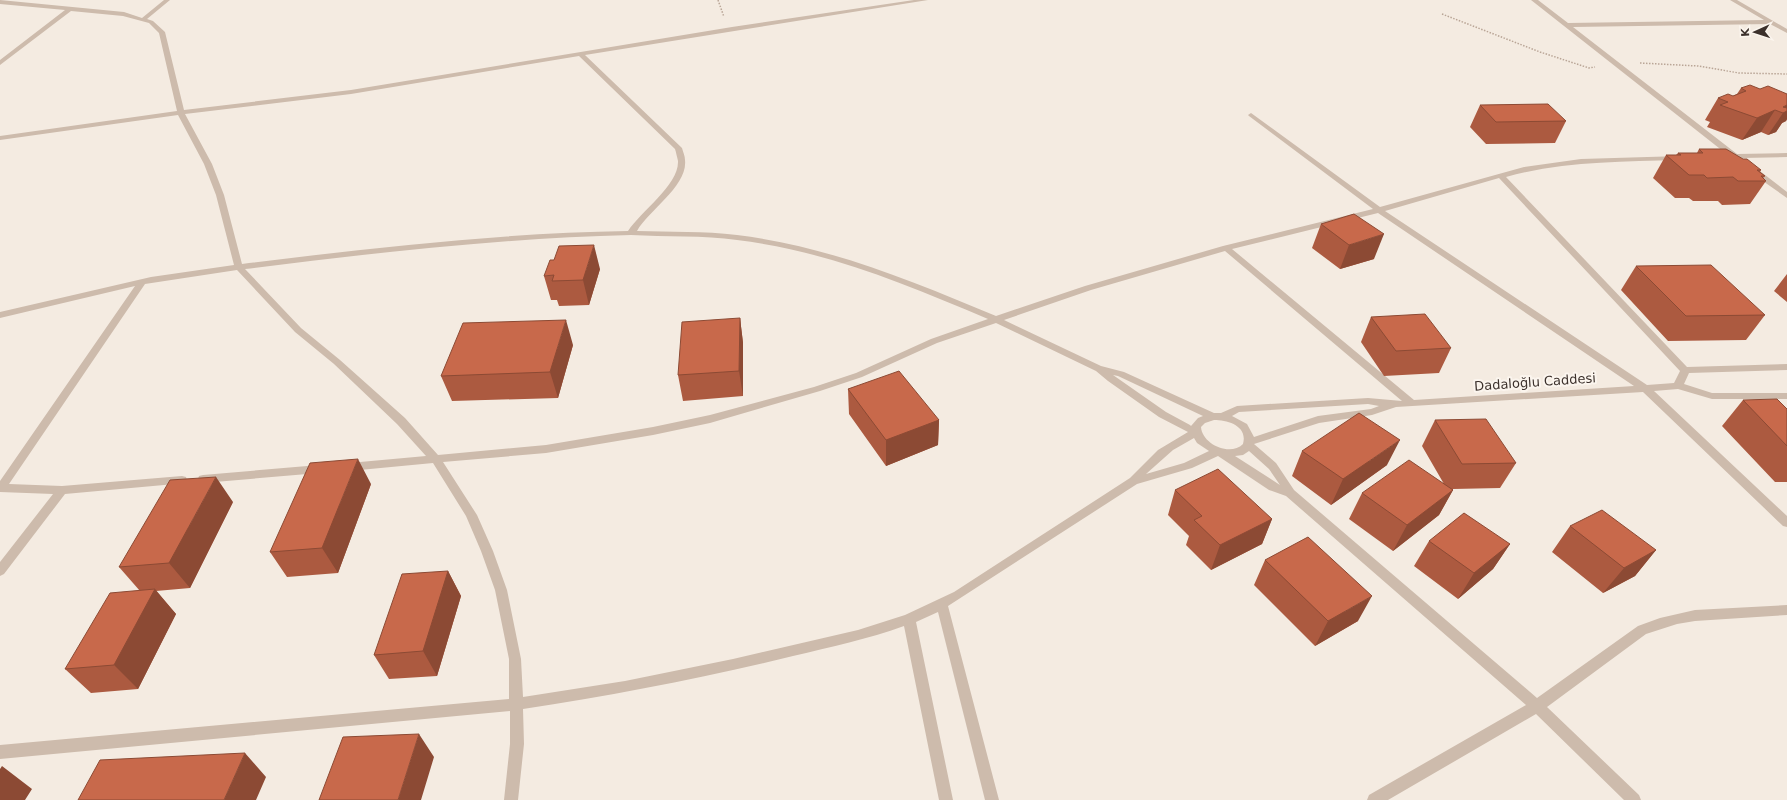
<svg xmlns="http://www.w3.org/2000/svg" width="1787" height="800" viewBox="0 0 1787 800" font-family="'DejaVu Sans',sans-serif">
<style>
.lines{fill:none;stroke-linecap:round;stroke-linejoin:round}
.path{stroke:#b9a596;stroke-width:1.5;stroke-dasharray:1.5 1.5;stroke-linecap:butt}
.minor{fill:#cdbbac;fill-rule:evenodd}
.wall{fill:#ac5a40}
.shaded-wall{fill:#8c4a34}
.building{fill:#c8694b;stroke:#8c4a34}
.labels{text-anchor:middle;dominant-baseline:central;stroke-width:4;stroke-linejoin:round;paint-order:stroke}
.street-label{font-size:13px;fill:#3b302b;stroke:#fbf5ee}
</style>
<rect width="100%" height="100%" fill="#f4ebe1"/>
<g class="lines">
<path class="path" d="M718,0L724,17
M1442,14L1540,52L1589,68L1595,67
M1640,63L1698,66L1739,73L1787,74"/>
<path class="minor" d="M0,0L124,12L142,18L164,0H170L147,19L153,21L165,32L184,110L351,90L732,27L914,0H928L585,55L682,148C683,152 685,156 685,160C688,186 649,210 637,231C670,232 704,231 737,235C828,246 912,281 996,316L1085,286L1223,246L1373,209L1249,116L1248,115L1251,113L1380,207L1524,167L1581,159L1681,156V160H1678C1620,162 1562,161 1506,177L1687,367L1787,364V370L1689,373L1684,384L1712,393H1787V399H1712L1678,389L1654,391L1787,516V527L1783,526L1643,392L1396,407L1372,415L1319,423L1254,444L1276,463L1294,490L1537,698L1638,626L1660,618L1695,610L1787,605V615L1695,621L1677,624L1646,634L1547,707L1639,795L1641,800H1624L1536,714L1388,800H1367L1369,795L1526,705L1286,496L1269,490L1218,456L1192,468L1137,484L948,606L999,800H985L938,612L916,622L953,800H939L904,626C868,639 831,647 793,656C704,678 614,695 523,709L524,744L518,800H504L510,744V711L0,759V745L509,699V659L495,590L481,551L466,516L433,463L349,471L345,470L344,467L345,464L349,463L426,456L397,424L334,364L295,332L237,270L145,284L9,484L62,486L182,476L186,477L187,480L186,483L65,494L4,574L0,576V562L53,494L0,492V481L135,286L0,318V312L151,277L234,265L216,195L204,164L178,115L0,140V136L177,111L159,33L149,23L123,16L71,11L0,65V60L65,10L0,4ZM579,56L675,149C676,152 677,157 678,161C679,185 641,211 628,231C500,233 370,248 242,264L224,195L212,164L185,114L351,94ZM1499,178L1680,371L1674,383L1647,385L1385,211ZM1378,213L1634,386L1414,400L1232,249ZM631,235C665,237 704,235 737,240C827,251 905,284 988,319L931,339L856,373L814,387L710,415L653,427L546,445L438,455L405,418L340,360L301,328L245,269C373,253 502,238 631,235ZM1225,251L1402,401L1368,398L1237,406L1221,413H1214L1124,372L1101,366L1004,320L1091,290ZM996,323L1096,371L1108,381L1159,417L1188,432L1158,450L1130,478L954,592L905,615L858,630L733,659L625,681L523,697L521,659L507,590L493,551L477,515L443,462L546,453L653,435L710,423L820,391L862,377L937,343ZM1113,375L1118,376L1203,416L1198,418L1191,426L1190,425L1166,412ZM1368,404L1379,406L1371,409L1318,416L1254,437L1247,424L1232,416L1239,412ZM1214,420C1228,420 1248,426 1243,444C1230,457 1202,444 1201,427L1205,423ZM1194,438L1197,443L1209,451L1184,463L1146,474L1173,450ZM1249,451L1269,469L1280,485L1235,456L1243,455Z
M1531,0H1538L1568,23L1764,20L1730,0H1737L1787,29V33L1770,24L1573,27L1737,154L1787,153V157L1742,158L1745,161L1744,163H1738Z
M1750,168H1756L1787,192V198L1750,172Z
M319,465L323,466L324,469L323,472L319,473L203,483L199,482L198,479L199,476L203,475Z"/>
</g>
<path class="wall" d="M1741,88L1760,89L1787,94V119L1786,121L1782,123L1776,132L1768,135L1761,132L1742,140L1707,127L1710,122L1705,120L1718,98L1733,96L1737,94Z
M1480,105L1566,121L1555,143L1486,144L1470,127Z
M1699,149L1761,170L1760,172L1765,176L1763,178L1766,181L1750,204L1722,205L1718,201H1693L1689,198H1675L1653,178L1666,155H1676L1678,153H1697Z
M1321,224L1374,259L1340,269L1312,248Z
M1636,266L1765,315L1746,340L1668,341L1621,290Z
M600,269L589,305L559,306L557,300H551L544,276Z
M1787,274V302L1774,291Z
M1371,317L1451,348L1439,373L1384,376L1361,342Z
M740,318L743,343V396L683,401L678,375Z
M573,345L558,398L452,401L441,376Z
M848,389L939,420L938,445L886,466L849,414Z
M1743,400L1787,409V482H1775L1722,426Z
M1435,420L1516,463L1500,488L1453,489V490L1439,515L1393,551L1349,519L1362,493L1444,484L1422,446Z
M1302,451L1387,465L1331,505L1292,476Z
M371,484L338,573L287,577L270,552Z
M1175,490L1272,519L1262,544L1211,570L1186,545L1189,536L1168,515Z
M233,502L190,588L156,591L176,614L138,689L91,693L65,669L140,591L119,567Z
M1570,526L1656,550L1635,576L1603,593L1552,552Z
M1429,541L1510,544L1493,569L1458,599L1414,566Z
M1265,560L1358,621L1315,646L1254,585Z
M448,571L461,596L437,676L389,679L374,655Z"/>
<path class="shaded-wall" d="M1787,105V119L1786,121L1782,123L1776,132L1768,135L1783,113V107Z
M1775,110L1761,132L1742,140L1757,118Z
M1384,234L1374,259L1340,269L1349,245Z
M594,245L600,269L589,305L583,280Z
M740,318L743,343V396L739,371Z
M566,320L573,345L558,398L550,372Z
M939,420L938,445L886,466V440Z
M1400,440L1387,465L1331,505L1343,479Z
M358,459L371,484L338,573L322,548Z
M216,477L233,502L190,588L169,563Z
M1453,490L1439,515L1393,551L1407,525Z
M1272,519L1262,544L1211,570L1220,545Z
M1510,544L1493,569L1458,599L1474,573Z
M1656,550L1635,576L1603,593L1624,568Z
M448,571L461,596L437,676L423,651Z
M155,589L176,614L138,689L114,665Z
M1372,596L1358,621L1315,646L1328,621Z
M419,734L434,757L421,800H398Z
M245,753L266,777L256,800H224Z
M2,766L32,789L25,800H0V769Z"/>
<path class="building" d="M1750,85L1760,89L1768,86L1787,94V105L1783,107L1787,108V111L1783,113L1775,110L1757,118L1720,105L1728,102L1718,98L1728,94L1733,96L1746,91L1741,88Z
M1548,104L1566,121L1496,122L1480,105Z
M1699,149H1726L1743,159H1747L1761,170H1757L1765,176H1761L1766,181H1738L1733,177L1707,178L1704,175H1689L1666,155H1681L1678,153H1703Z
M1354,214L1384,234L1349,245L1321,224Z
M594,245L583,280L552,281L554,275L544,276L550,260H554L559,246Z
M1711,265L1765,315L1686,316L1636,266Z
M1425,314L1451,348L1396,351L1371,317Z
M740,318L739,371L678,375L682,322Z
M566,320L550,372L441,376L463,323Z
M899,371L939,420L886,440L848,389Z
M1777,399L1787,409V446L1743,400Z
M1359,413L1400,440L1343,479L1302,451Z
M1486,419L1516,463L1462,464L1435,420Z
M358,459L322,548L270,552L310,463Z
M1409,460L1453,490L1407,525L1362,493Z
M1218,469L1272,519L1220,545L1194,520L1202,516L1175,490Z
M216,477L169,563L119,567L170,480Z
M1602,510L1656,550L1624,568L1570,526Z
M1464,513L1510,544L1474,573L1429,541Z
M1308,537L1372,596L1328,621L1265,560Z
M448,571L423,651L374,655L402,574Z
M155,589L114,665L65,669L110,593Z
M419,734L398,800H319L343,737Z
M245,753L224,800H78L100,760Z"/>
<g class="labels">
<g class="street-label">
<text transform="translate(1535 382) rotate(-4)">Dadaloğlu Caddesi</text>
</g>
</g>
<g transform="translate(1755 32) rotate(267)" stroke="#fbf5ee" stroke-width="3" paint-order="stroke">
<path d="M0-3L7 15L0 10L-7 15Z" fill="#3b302b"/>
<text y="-6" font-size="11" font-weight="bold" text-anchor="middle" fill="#3b302b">K</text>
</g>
</svg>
